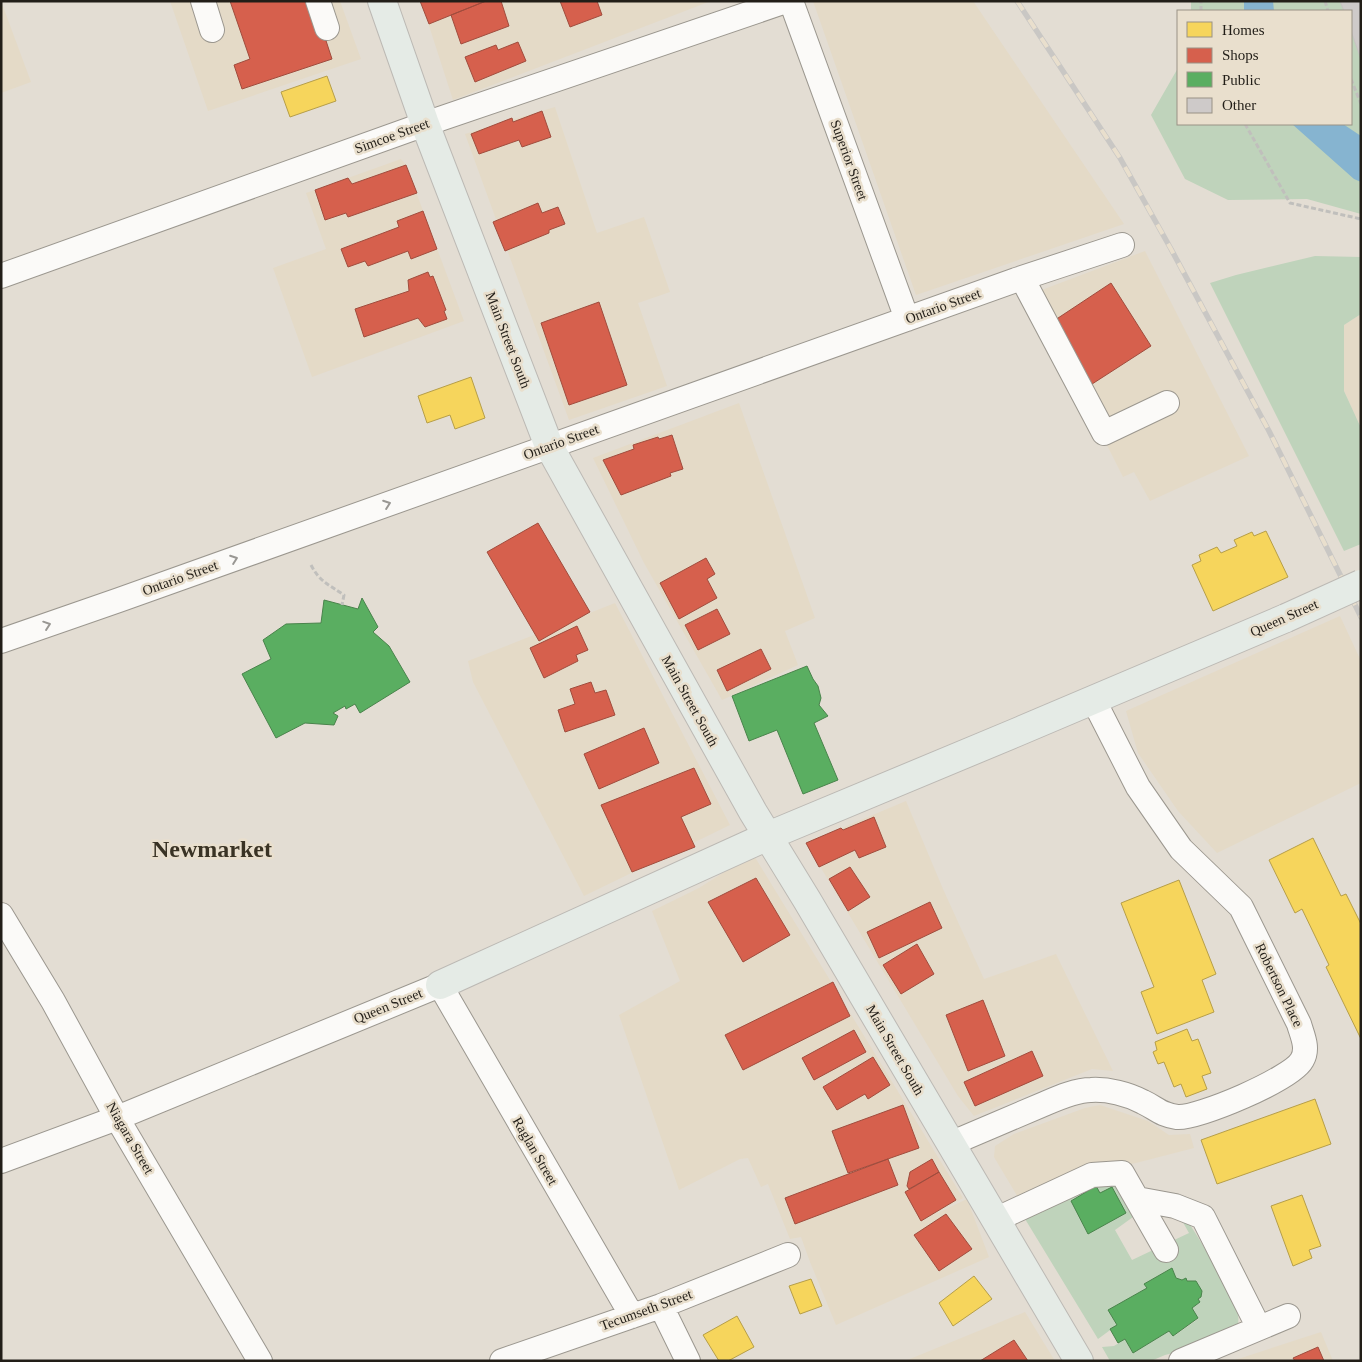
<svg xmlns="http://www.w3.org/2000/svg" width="1362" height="1362" viewBox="0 0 1362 1362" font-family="'Times New Roman',serif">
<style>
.built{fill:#e4dac7}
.green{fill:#bfd3bb}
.water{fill:#86b4d0}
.homes{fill:#f6d55c;stroke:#b69e48}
.shops{fill:#d6604d;stroke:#a04c3d}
.public{fill:#5aae61;stroke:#49834b}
.building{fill:#cecac9;stroke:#c7c3c2}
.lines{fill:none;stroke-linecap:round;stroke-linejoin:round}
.minor-casing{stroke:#9b978f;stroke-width:26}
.major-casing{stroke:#bcb9b4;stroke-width:30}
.path{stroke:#c0bfbc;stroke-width:3;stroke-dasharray:5 2.5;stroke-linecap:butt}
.minor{stroke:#fbfaf8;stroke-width:24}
.major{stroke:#e5ebe6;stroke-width:28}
.rail-casing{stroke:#c9c7c4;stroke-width:5.5}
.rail{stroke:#e9dfcd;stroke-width:4;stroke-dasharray:11;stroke-linecap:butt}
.major-bridge-casing{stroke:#bcb9b4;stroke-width:30;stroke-linecap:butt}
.major-bridge{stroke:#e5ebe6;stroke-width:28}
.oneway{stroke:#999793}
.labels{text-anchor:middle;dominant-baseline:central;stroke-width:5;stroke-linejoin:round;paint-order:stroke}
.street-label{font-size:14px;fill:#221e18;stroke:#e9dfcd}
.town-label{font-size:24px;font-weight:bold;fill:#3a3324;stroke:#e9dfcd}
</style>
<rect width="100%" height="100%" fill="#e3ddd3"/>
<path class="built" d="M1,1L31,82L1,93Z
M170,1H340L361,59L208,111Z
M421,1H711L453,100Z
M813,1H973L1124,224L916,295Z
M555,107L597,233L644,217L670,292L638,303L667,386L569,420L465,134Z
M401,159L406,165L464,321L312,377L273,268L326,249L306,193Z
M1145,251L1249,456L1150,501L1134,472L1123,477L1031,294Z
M1361,314V428L1344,391V325Z
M739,403L815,618L785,631L798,665L722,700L644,563L593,458Z
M615,603L730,825L584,896L473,682L468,661Z
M1340,616L1361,661V783L1217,853L1178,811L1138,753L1126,711Z
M906,801L943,889L984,979L1056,954L1113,1071L1092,1069L974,1116L958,1096L806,843Z
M753,854L963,1198L933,1215L967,1199L989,1257L836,1325L810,1262L801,1237L790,1239L768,1184L761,1187L748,1158L740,1159L679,1190L619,1015L680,981L652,911L699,888Z
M1100,1105L1148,1121L1169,1135L1190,1134L1194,1148L1136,1163L1080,1173L1022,1204L994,1157L995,1146L1014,1134L1085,1108Z
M1025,1312L1055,1361H905Z
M1321,1332L1333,1361H1232Z"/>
<path class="green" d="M1191,1H1340L1344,11H1191Z
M1351,31L1361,59V214L1307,199L1228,200L1185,179L1151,115L1178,68V124H1351Z
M1315,256L1361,257V314L1344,325V391L1361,428V544L1344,551L1210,283L1236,275Z
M1113,1182L1133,1217L1115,1230L1132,1260L1189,1233L1176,1210C1189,1213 1233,1300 1238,1315C1239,1319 1238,1323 1238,1327L1206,1345L1165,1355L1151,1361H1110L1102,1347L1114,1346L1125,1339L1133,1353L1169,1331L1174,1336L1198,1319L1192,1308L1200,1302L1198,1299L1201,1297L1202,1291L1196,1281H1187L1186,1278L1182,1280L1176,1278L1172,1268L1145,1284L1147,1288L1108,1310L1117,1325L1098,1339L1022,1214L1072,1186Z"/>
<path class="water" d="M1244,1H1273L1274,11H1244Z
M1292,124H1343L1361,136V182L1354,179Z"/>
<path class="homes" d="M327,76L336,101L290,117L281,92Z
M471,377L485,418L455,429L450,415L427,423L418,396Z
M1266,531L1288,577L1213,611L1192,565L1201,561L1199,555L1217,547L1221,553L1237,546L1234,540L1252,532L1254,536Z
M1313,838L1341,896L1346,894L1361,924V1039L1326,967L1329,965L1302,909L1295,913L1269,860Z
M1179,880L1216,974L1202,980L1214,1012L1157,1034L1141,992L1154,987L1121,903Z
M1187,1029L1192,1041L1198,1039L1211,1073L1202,1076L1207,1089L1186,1097L1181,1084L1174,1087L1164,1062L1158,1064L1153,1052L1157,1050L1155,1042Z
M1315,1099L1331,1144L1217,1184L1201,1140Z
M1302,1195L1321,1246L1309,1250L1312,1258L1293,1266L1271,1206Z
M974,1276L992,1299L953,1326L939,1303Z
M811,1279L822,1306L800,1314L789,1286Z
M737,1316L754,1347L728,1361H719L703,1335Z"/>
<path class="shops" d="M230,1H313L332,59L242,89L234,65L250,59Z
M420,1H486L429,24Z
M486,1H501L509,26L461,44L451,15Z
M560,1H597L602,15L570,27Z
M518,42L526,61L475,82L465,57L496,45L498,50Z
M542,111L551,137L522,147L519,140L479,154L471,134L512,118L513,122Z
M406,165L417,193L348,217L346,213L325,220L315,190L348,178L352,184Z
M538,203L542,213L558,207L565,224L549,230V233L505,251L493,222Z
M423,211L437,249L411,259L408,251L368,266L365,261L348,267L341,249L399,227L397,221Z
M428,272L430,277L433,276L446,310L444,311L447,319L425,327L418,318L364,337L355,309L409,291L408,280Z
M1111,283L1151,346L1089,386L1049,324Z
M599,302L627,385L569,405L541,323Z
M672,435L683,469L670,473L671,476L621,495L603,460L634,449L633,445L658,437L659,439Z
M538,523L590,612L539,641L487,552Z
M706,558L715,574L707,579L717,598L679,619L660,583Z
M717,609L730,634L698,650L685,625Z
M577,626L588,650L576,655L578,661L544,678L530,648Z
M761,649L771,669L727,691L717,670Z
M591,682L595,693L606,690L615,715L565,732L558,710L575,704L570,689Z
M644,728L659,763L599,789L584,754Z
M694,768L711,804L681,817L695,847L632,872L601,805Z
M874,817L886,847L859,858L855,850L819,867L806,843L841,828L843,830Z
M850,867L870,897L848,911L829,879Z
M756,878L790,935L743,962L708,902Z
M930,902L942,928L879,958L867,932Z
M917,944L934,974L901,994L883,965Z
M833,982L850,1016L743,1070L725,1035Z
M983,1000L1005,1056L968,1071L946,1015Z
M854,1030L866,1052L814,1080L802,1058Z
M1032,1051L1043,1076L975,1106L964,1082Z
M873,1057L890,1085L868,1099L865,1094L837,1110L823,1087Z
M903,1105L919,1148L848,1173L832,1131Z
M888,1159L898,1185L795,1224L785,1198Z
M932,1159L939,1172L909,1189L907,1186L910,1172Z
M939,1172L956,1200L921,1221L905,1192Z
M946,1214L972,1249L939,1271L914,1235Z
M1014,1340L1028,1361H980Z
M1318,1347L1324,1361H1295L1293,1358Z"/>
<path class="public" d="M362,598L378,627L373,632L389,646L410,682L360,713L355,704L346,709L345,706L333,713L338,716L334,725L305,723L276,738L242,674L271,659L263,640L286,624L321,623L324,600L358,609Z
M807,666L813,679L818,686L821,698L819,705L828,716L814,723L838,780L803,794L777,730L749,741L732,696Z
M1096,1186L1100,1193L1112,1187L1126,1213L1088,1234L1071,1201Z
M1172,1268L1176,1278L1182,1280L1186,1278L1187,1281H1196L1202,1291L1201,1297L1198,1299L1200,1302L1192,1308L1198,1318L1173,1336L1169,1331L1133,1353L1125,1339L1118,1343L1110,1329L1117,1325L1108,1310L1147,1288L1144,1284Z"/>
<path class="building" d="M1340,1H1361V59L1351,31V11H1344Z"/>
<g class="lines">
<defs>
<path id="minor" d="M203,1L212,30
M318,1L327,28
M791,1L907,319
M1,276L425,124L786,1
M1022,278L1104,433L1167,403
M1,641L119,600L1016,280L1122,245
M1,915L53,1001L117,1118L260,1361
M950,1144C981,1131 1013,1117 1044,1104C1058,1098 1076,1090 1091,1090C1108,1089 1128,1094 1143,1102C1156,1108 1161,1115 1177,1117C1197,1119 1292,1079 1302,1060C1309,1048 1302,1035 1299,1024L1241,907L1181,849L1138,787L1093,699
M1,1161L117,1118L440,985L632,1316
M1137,1199L1175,1206L1203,1217L1259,1328
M995,1220L1092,1175L1122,1173L1166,1250
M661,1306L688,1361
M502,1361L661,1306L788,1255
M1181,1361L1288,1316"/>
<path id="major" d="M382,1L425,124L549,446L753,812L807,900L1079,1361
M440,985L768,836L1015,733L1286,618"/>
</defs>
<use href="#minor" class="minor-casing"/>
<use href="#major" class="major-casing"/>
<path class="path" d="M1325,1L1328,11
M1201,11V1
M1351,79L1361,104
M1245,124L1290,203L1361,219
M311,565C320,582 328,584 344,595L342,605"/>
<use href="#minor" class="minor"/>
<use href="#major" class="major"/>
<defs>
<path id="rail" d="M1017,1L1120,158L1171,249L1269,431L1361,617"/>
</defs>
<use href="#rail" class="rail-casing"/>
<use href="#rail" class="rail"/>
<defs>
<path id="major-bridge" d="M1286,618L1361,584"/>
</defs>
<use href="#major-bridge" class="major-bridge-casing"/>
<use href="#major-bridge" class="major-bridge"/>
</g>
<defs><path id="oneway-chevron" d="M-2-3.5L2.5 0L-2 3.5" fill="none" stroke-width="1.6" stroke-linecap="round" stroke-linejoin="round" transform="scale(1.25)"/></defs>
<g class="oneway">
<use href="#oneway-chevron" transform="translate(387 504) rotate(-20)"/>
<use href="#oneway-chevron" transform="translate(234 559) rotate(-20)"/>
<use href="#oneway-chevron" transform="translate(47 625) rotate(-19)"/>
</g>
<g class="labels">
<g class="street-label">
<text transform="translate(392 136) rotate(-20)">Simcoe Street</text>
<text transform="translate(849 160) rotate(70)">Superior Street</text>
<text transform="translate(943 306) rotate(-20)">Ontario Street</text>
<text transform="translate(508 340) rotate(69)">Main Street South</text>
<text transform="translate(561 442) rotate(-20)">Ontario Street</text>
<text transform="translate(180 578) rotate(-20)">Ontario Street</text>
<text transform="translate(1284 618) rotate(-24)">Queen Street</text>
<text transform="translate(690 701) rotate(61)">Main Street South</text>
<text transform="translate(1279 985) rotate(64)">Robertson Place</text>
<text transform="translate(388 1006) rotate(-22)">Queen Street</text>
<text transform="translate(895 1050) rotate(60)">Main Street South</text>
<text transform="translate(130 1138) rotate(60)">Niagara Street</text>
<text transform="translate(535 1151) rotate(60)">Raglan Street</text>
<text transform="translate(646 1310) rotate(-20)">Tecumseth Street</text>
</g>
<g class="town-label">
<text x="212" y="849">Newmarket</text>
</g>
</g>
<rect width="1362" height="1362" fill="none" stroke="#221e18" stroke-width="5"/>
<rect x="1177" y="10" width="175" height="115" fill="#e9dfcd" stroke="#999285"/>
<rect x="1187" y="22" width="25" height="15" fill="#f6d55c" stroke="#999285"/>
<text x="1222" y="35" font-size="15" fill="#221e18">Homes</text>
<rect x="1187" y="48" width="25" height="15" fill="#d6604d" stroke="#999285"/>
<text x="1222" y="60" font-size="15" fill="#221e18">Shops</text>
<rect x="1187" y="72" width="25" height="15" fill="#5aae61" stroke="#999285"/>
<text x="1222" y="85" font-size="15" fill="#221e18">Public</text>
<rect x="1187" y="98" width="25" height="15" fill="#cecac9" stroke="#999285"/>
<text x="1222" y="110" font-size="15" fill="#221e18">Other</text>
</svg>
